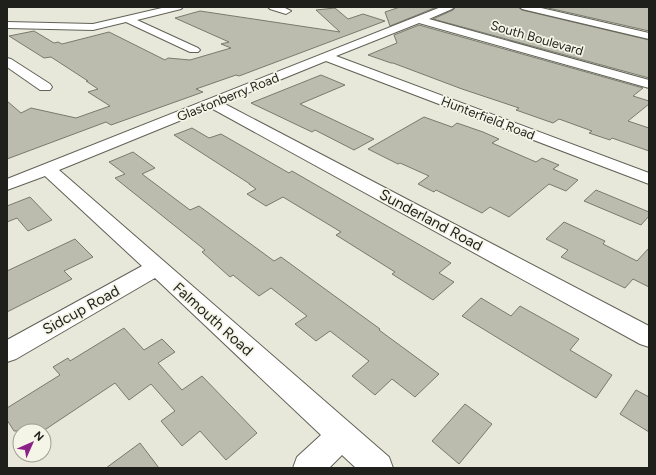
<svg xmlns="http://www.w3.org/2000/svg" width="656" height="475" viewBox="0 0 656 475" font-family="Figtree,sans-serif">
<style>
.building{fill:#bbbcae;stroke:#797a6e}
.lines{fill:none;stroke-linecap:round;stroke-linejoin:round}
.minor-casing{stroke:#616256;stroke-width:2}
.minor{fill:#fff;fill-rule:evenodd}
.labels{text-anchor:middle;dominant-baseline:central;stroke-width:3.5;stroke-linejoin:round;paint-order:stroke}
.far-street-label{font-size:13px;fill:#1f201b;stroke:#f4f5e7}
.street-label{font-size:15px;fill:#1f201b;stroke:#f4f5e7}
</style>
<rect width="100%" height="100%" fill="#e7e8da"/>
<path class="building" d="M400,7H437L390,26L385,12Z
M456,7H518L522,10L649,40V78L433,19L453,10Z
M544,7H649V31Z
M335,8L348,19L363,14L385,21L239,76L236,75L196,89L203,92L111,125L106,122L7,159V101L21,113L31,108L76,118L110,106L88,92L98,89L86,81H88L51,57L44,58L9,36L34,31L54,43L58,42L62,44L109,32L165,60L168,58L190,60L231,48L221,44L229,42L175,18L200,11L340,32L316,10Z
M419,25L643,88L633,96L649,101V104L628,121L649,128V151L612,138L610,140L589,133L592,131L559,119L553,123L516,110L519,108L462,89L393,63H391L368,55L397,43L394,35Z
M321,75L345,85L300,104L374,139L354,150L315,130L312,132L251,103Z
M424,117L452,127L457,123L483,132L499,139L492,143L536,162L542,158L559,165L553,169L578,180L566,191L549,184L509,217L490,207L482,213L436,190L434,192L418,184L429,176L400,163L398,164L368,149Z
M192,128L209,138L221,134L289,173L292,171L451,263L439,273L454,282L433,300L392,274L395,272L336,235L341,232L283,197L266,206L247,194L256,189L249,184H250L174,135Z
M133,152L155,168L142,174L190,210L199,206L274,261L281,257L380,329L379,330L439,374L415,397L392,379L375,395L352,376L369,361L330,331L316,341L295,324L307,316L271,288L259,296L233,275L230,277L202,252L205,250L115,178L125,174L109,162Z
M596,190L649,212V216L641,225L584,201Z
M30,197L52,220L28,231L17,218L7,222V206Z
M564,222L605,241L603,244L637,261L649,248V287L633,279L625,288L561,257L568,250L546,239Z
M75,239L93,257L64,271L72,279L7,312V271Z
M481,298L511,316L520,306L579,339L570,350L612,375L596,398L462,316Z
M124,328L144,350L162,339L175,352L158,363L182,390L202,376L257,433L226,460L200,431L182,446L161,421L175,411L151,384L129,400L115,383L43,431H14L7,420V408L60,375L53,367L68,358L70,361Z
M636,390L649,397V432L620,414Z
M465,404L492,424L459,464L432,441Z
M140,443L159,468H106Z"/>
<g class="lines">
<defs>
<path id="minor" d="M166,7H183L181,9L137,20L198,48L200,50L198,52H190L126,22L93,30L7,28V22L93,24Z
M268,7H283L291,11L286,14L270,9Z
M441,7H454L452,9L429,19L649,80V88L419,23L336,56L649,173V184L326,61L223,103L649,326V347L640,344L211,108L59,170L389,457L393,468H356L342,455L329,468H293L297,457L321,435L155,278L16,359L7,362V340L142,266L45,176L7,190V179Z
M520,7H537L649,33V39L522,9Z
M7,58L11,59L50,84L52,87L50,90H40L7,67Z"/>
</defs>
<use href="#minor" class="minor-casing"/>
<use href="#minor" class="minor"/>
</g>
<g class="labels">
<g class="far-street-label">
<text transform="translate(537 38) rotate(16)">South Boulevard</text>
<text transform="translate(228 97) rotate(-22)">Glastonberry Road</text>
<text transform="translate(488 118) rotate(21)">Hunterfield Road</text>
</g>
<g class="street-label">
<text transform="translate(431 220) rotate(28)">Sunderland Road</text>
<text transform="translate(81 310) rotate(-29)">Sidcup Road</text>
<text transform="translate(213 319) rotate(42)">Falmouth Road</text>
</g>
</g>
<rect width="656" height="475" fill="none" stroke="#1f201b" stroke-width="16"/>
<g transform="translate(32 443) rotate(45)"><circle r="19" fill="#f4f5e7" stroke="#9fa095"/>
<path d="M0-3L7 15L0 10L-7 15Z" fill="#8c2287"/>
<text y="-6" font-size="11" font-weight="bold" text-anchor="middle" fill="#1f201b">N</text>
</g>
</svg>
